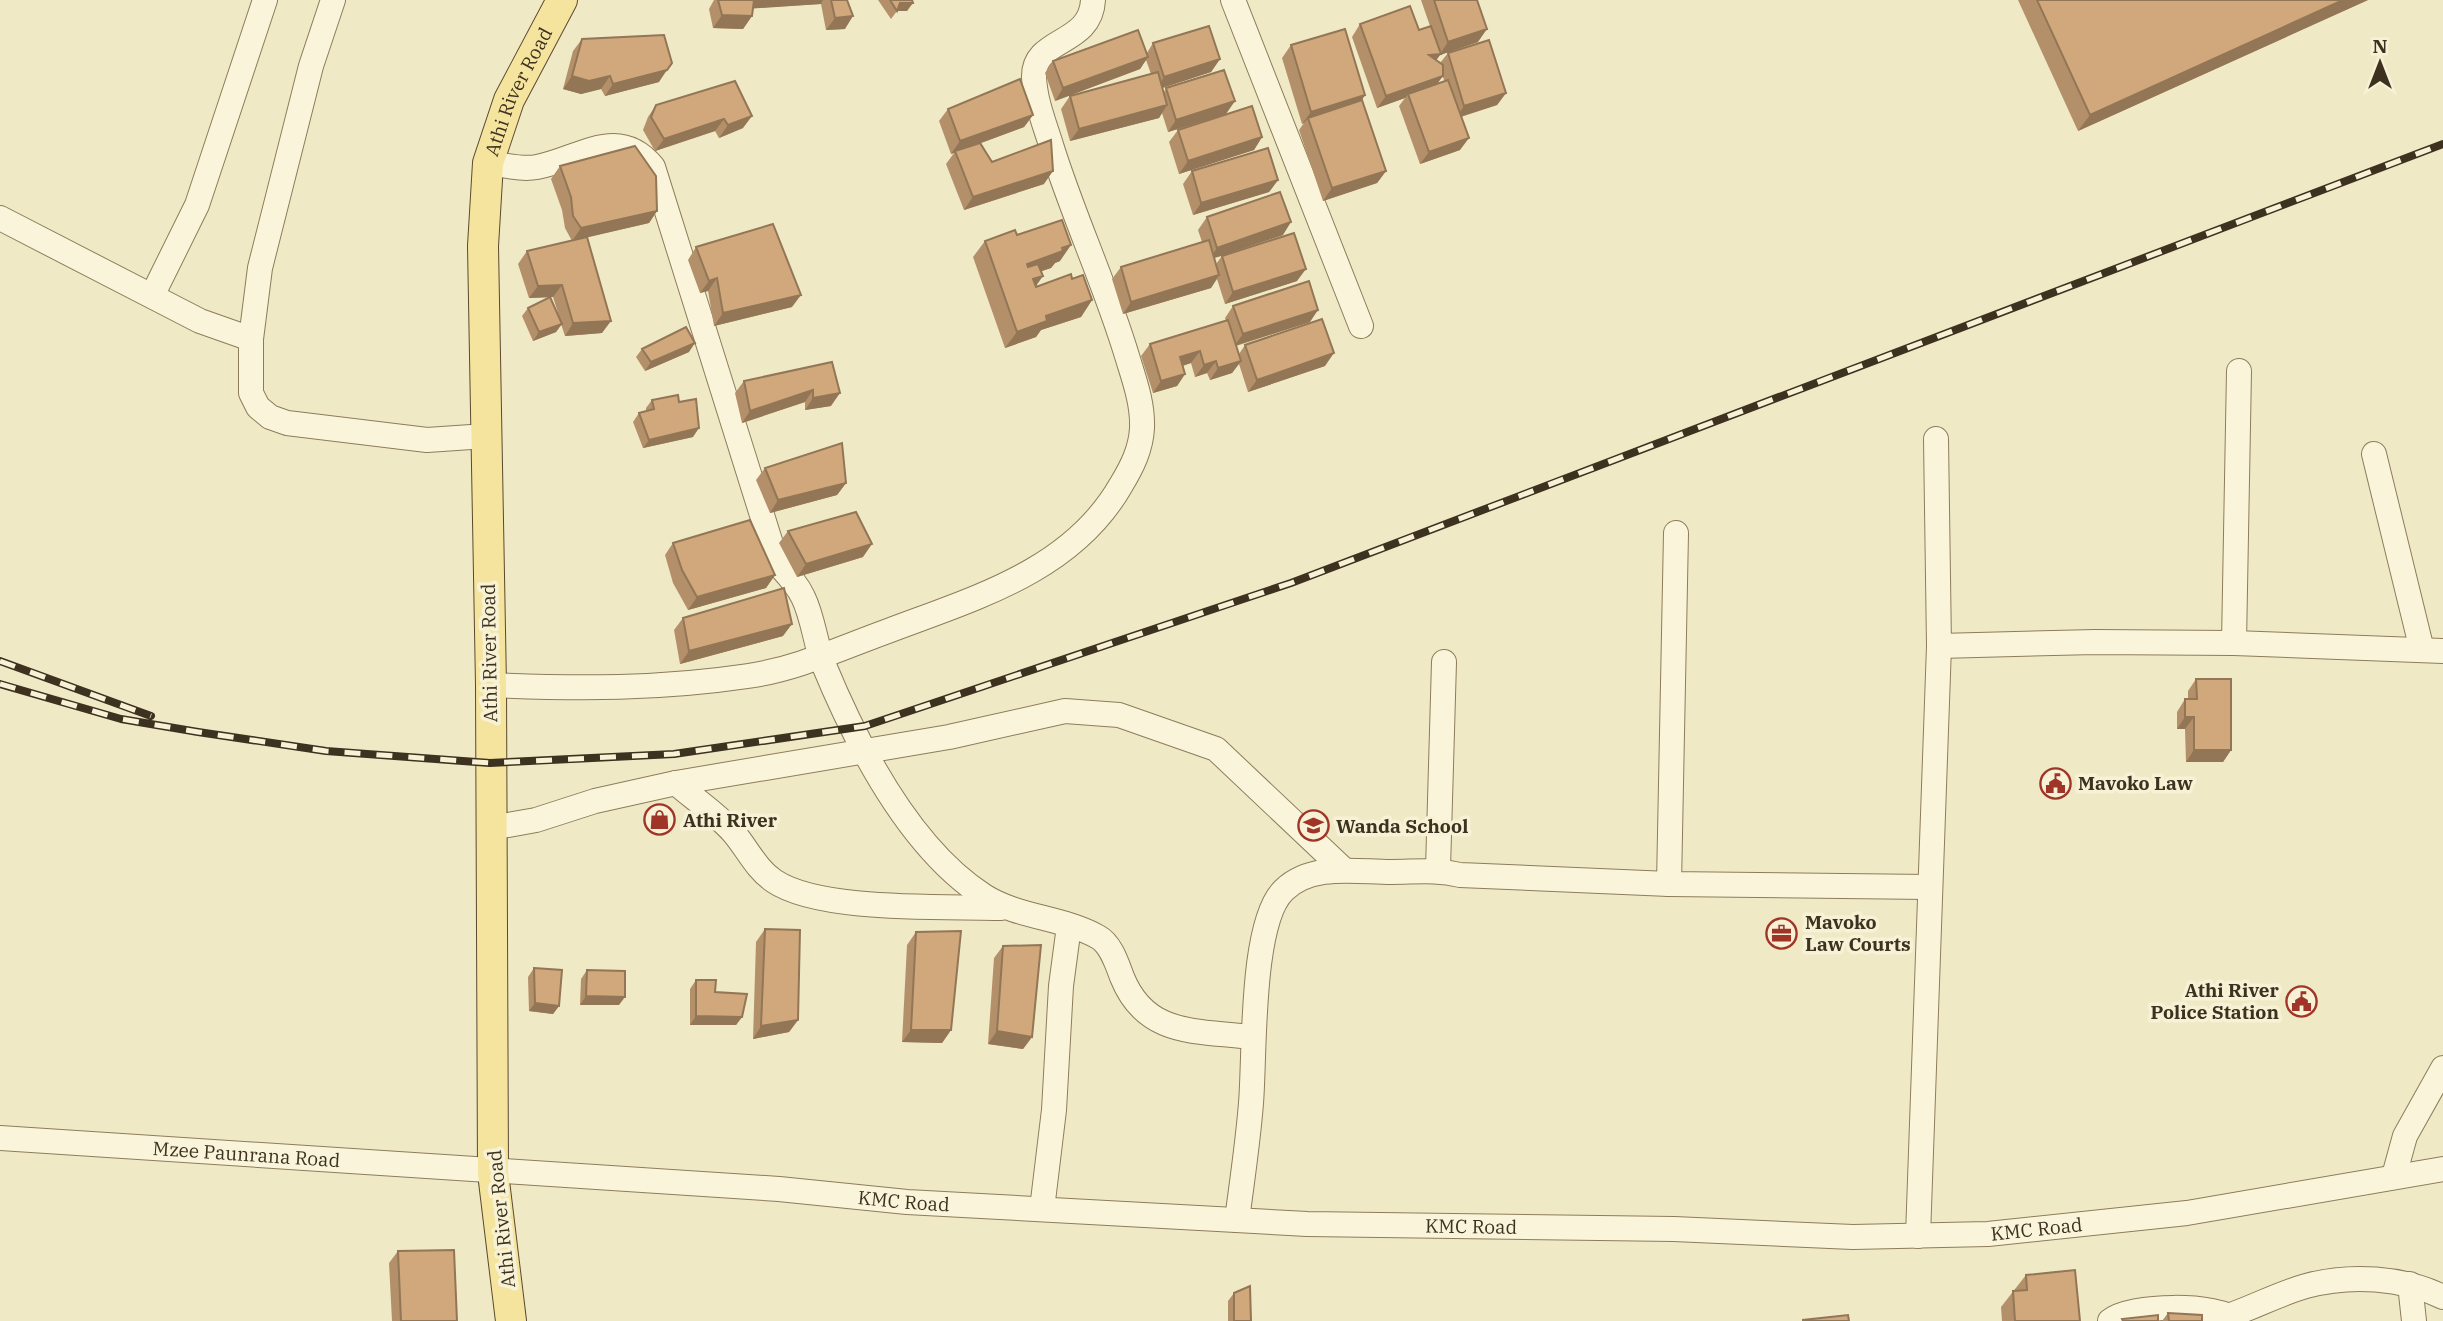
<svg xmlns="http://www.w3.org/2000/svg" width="2443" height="1321" viewBox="0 0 2443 1321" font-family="'IBM Plex Serif',serif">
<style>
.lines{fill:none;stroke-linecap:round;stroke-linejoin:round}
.minor-casing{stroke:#8d7c5b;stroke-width:26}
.major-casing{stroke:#5b492f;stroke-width:32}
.minor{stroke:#faf5da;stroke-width:24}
.major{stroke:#f4e49d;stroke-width:30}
.rail-casing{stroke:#3d311f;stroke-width:8}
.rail{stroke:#f7f2d6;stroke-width:5;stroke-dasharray:16;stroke-linecap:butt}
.wall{fill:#b3906a;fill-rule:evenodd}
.shaded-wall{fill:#927656}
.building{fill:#d0a87b;stroke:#927656;stroke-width:2}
.labels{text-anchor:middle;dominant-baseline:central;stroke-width:7;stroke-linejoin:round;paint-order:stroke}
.street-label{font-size:19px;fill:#3d311f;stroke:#f7f2d6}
.poi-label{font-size:19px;font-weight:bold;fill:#3d311f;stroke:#f7f2d6;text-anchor:start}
</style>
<rect width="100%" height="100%" fill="#f0e9c6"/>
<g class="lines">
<defs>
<g id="minor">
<path d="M333,0L311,66L260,268L251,339V393L258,407L270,417L287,423L427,440L486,436"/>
<path d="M1233,0L1361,326"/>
<path d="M488,163C505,165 521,170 537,167C580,159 618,124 653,167L777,563C787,574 797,584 803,597C813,617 815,642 823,663C856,743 908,847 984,896C1019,918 1062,917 1098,937C1111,944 1117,964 1122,977C1146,1037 1196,1030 1251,1037"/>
<path d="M0,218L200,321L251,339"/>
<path d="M153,294L197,205L265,0"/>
<path d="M2374,454L2422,650"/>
<path d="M2234,643L2239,371"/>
<path d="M1939,646L2095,642L2234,643L2443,651"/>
<path d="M491,685C578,689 661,689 748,676C797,669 841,648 888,631C975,598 1072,571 1121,485C1132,467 1141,449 1142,428C1143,403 1134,379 1127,356C1106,286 1074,218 1052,148C1045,125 1035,101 1034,77C1033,37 1091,46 1093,0"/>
<path d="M676,783C694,799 717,814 733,832C747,848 756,869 774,881C820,912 944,906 1001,908"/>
<path d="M491,828L536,820L595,801L676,783L949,737L1065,711L1119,715L1216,749L1343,869"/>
<path d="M1438,869L1444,662"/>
<path d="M1669,884L1676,533"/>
<path id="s1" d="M0,1138L779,1189L907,1202L1307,1224L1674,1229L1853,1237L1988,1234L2187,1213L2443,1169"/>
<path d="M2394,1176L2405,1136L2443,1068"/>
<path d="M1042,1209L1054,1110L1061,986L1069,926"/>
<path d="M1237,1220C1242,1181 1248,1142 1251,1103C1255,1057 1250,922 1284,890C1312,863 1356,872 1391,872C1415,872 1436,869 1460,875L1669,884L1929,887"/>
<path d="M1918,1236L1939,646L1936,439"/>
<path d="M2410,1284L2414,1321"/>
<path d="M2231,1315C2256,1306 2281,1293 2306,1286C2350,1274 2402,1277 2443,1297"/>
<path d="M2110,1321C2130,1304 2218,1303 2237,1321"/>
</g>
<g id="major">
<path id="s2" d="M511,1321L493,1173L491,685L483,246L488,163L509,100L562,0"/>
</g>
</defs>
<use href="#minor" class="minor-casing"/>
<use href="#major" class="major-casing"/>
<use href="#minor" class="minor"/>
<use href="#major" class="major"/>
<defs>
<path id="rail" d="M0,661L151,716
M0,684L121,719L198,732L326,751L490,763L674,754L865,726L1291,583L2443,144"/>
</defs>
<use href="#rail" class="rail-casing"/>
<use href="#rail" class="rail"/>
</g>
<path class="wall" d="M714,0H847L845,29L826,30L821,4L753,8L752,16L743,29L713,28L709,9Z
M878,0H912L907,11H897L891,19Z
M1421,0H1477L1478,42L1440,55L1436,60L1440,63L1448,53L1506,93L1497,105L1461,117L1460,150L1420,164L1399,106L1405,98L1377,108L1352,37L1360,24L1419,30L1430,26ZM1443,76L1444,81L1437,83Z
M2018,0H2368L2078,131Z
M582,39L659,82L605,96L601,89L581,94L563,89L573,51Z
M1153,43L1220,59L1211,72L1162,88L1164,92L1166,88L1226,114L1168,132L1162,113L1159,118L1070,141L1061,109L1070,96L1151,74L1146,60L1140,69L1055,101L1045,73L1053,61L1147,53Z
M1291,45L1362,100L1386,171L1377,183L1323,201L1299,130L1304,123L1302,124L1282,58Z
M735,81L743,128L719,138L715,131L655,151L643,130L648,117L656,105Z
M948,109L1033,115L1024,127L981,143L992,162L1044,184L964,210L946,164L954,153L951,154L939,121Z
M1178,130L1262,137L1254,150L1179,174L1169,142Z
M560,166L657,211L649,223L587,237L602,333L565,336L561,324L556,332L533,341L522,316L528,308L560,319L553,297L529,298L518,264L527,251L572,241L565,228L562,210L551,179Z
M1192,171L1278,180L1269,192L1193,215L1183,184Z
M1207,217L1283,235L1224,255L1297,281L1225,304L1217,279L1211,288L1123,314L1112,279L1121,267L1202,242L1198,230ZM1222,256L1216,264L1214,258Z
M1017,235L1060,261L1055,263L1051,268L1041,271L1036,287L1072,279L1092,300L1081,317L1041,330L1036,337L1005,348L973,257L985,241Z
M696,247L792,307L714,326L708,291L700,293L688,260Z
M1233,306L1310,322L1236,346L1239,354L1245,345L1325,366L1248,392L1239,364L1232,373L1210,380L1207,373L1195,377L1191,363L1183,366L1185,374L1177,386L1153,393L1141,356L1150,344L1226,321L1225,318Z
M642,349L689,352L645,371L636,357Z
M832,362L831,406L805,410V402L742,423L735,393L744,381Z
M652,400L679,402L693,437L643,448L633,422L639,413L646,411V408Z
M765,468L846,483L837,495L770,513L756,480Z
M788,531L863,557L797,577L779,543Z
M673,543L775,575L766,588L688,610L673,583L665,555Z
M683,618L783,636L680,664L674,630Z
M2196,679L2231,750L2223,762H2186L2185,729H2177V712L2185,699H2188V691Z
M765,929L798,1020L789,1032L753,1039L756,942Z
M916,932L951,1030L942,1043L902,1042L907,945Z
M1003,946L1032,1037L1023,1049L988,1044L994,958Z
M534,968L559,1006L553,1014L529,1011L528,977Z
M587,970L619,1005H580L581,979Z
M696,980L715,992L742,1017L736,1025H690V989Z
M398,1251L457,1321H392L389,1263Z
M2026,1275L2080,1321H2002L2001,1307Z
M1234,1293L1251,1321H1228V1301Z
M2168,1313L2202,1321H2162Z"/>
<path class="shaded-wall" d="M752,0H823L821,4L746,9Z
M2343,0H2368L2078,131L2090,115Z
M900,3H913L907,11H897Z
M722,15L752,16L743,29L713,28Z
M853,16L845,29L826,30L835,18Z
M1487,29L1478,42L1440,55L1432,66L1429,55L1440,54L1448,42Z
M1148,57L1140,69L1055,101L1063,88Z
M1220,59L1211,72L1156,90L1164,77Z
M667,70L659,82L605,96L613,84Z
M572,76H610L601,89L581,94L563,89Z
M1443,76L1434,88L1408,94L1405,98L1377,108L1386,96Z
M1506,93L1497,105L1456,118L1464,106Z
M1365,95L1357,108L1308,118L1304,123L1302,124L1311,112Z
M1235,101L1226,114L1168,132L1176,120Z
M1167,105L1159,118L1070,141L1079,129Z
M1033,115L1024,127L951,154L960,141Z
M752,116L743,128L719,138L728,125Z
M724,119L715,131L655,151L664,139Z
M1262,137L1254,150L1179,174L1188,161Z
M1469,138L1460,150L1420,164L1429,152Z
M1053,171L1044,184L964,210L973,197Z
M1386,171L1377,183L1323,201L1332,188Z
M1278,180L1269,192L1193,215L1201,203Z
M657,211L649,223L572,241L581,228Z
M1291,222L1283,235L1208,260L1217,248Z
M1071,245L1060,261L1055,263L1051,268L1016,280L1027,264Z
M1306,269L1297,281L1225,304L1233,292Z
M1219,275L1211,288L1123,314L1131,302Z
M1043,276L1031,293L1033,279Z
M717,278L708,291L700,293L709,281Z
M562,285L553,297L529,298L538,286Z
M801,295L792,307L714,326L723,313Z
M1092,300L1081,317L1041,330L1036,337L1005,348L1017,332L1046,316Z
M1318,310L1310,322L1234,346L1243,334Z
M611,321L602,333L565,336L573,323Z
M562,324L556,332L533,341L539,332Z
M695,343L689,352L645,371L651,362Z
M1200,351L1191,363L1171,369L1180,357Z
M1334,353L1325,366L1248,392L1257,380Z
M1216,361L1207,373L1195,377L1204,365Z
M1241,361L1232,373L1210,380L1218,368Z
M1185,374L1177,386L1153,393L1161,381Z
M813,390L805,402L742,423L750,411Z
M840,393L831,406L805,410L813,398Z
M699,428L693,437L643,448L649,440Z
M846,483L837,495L770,513L778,500Z
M872,544L863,557L797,577L806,564Z
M775,575L766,588L688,610L697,597Z
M792,624L783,636L680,664L689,651Z
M2185,717H2194L2185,729H2177Z
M2194,750H2231L2223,762H2186Z
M586,996L625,997L619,1005H580Z
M535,1003L559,1006L553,1014L529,1011Z
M696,1016L742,1017L736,1025H690Z
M798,1020L789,1032L753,1039L761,1026Z
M911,1030H951L942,1043L902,1042Z
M997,1031L1032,1037L1023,1049L988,1044Z"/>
<path class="building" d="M718,0H754L752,16L722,15Z
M831,0H847L853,16L835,18Z
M890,0H912L913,3H900L897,11Z
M1434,0H1477L1487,29L1448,42Z
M2037,0H2343L2090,115Z
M1410,6L1419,30L1431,26L1441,54L1429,55L1443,65V76L1386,96L1360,24Z
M1209,26L1220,59L1164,77L1153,43Z
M1345,29L1365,95L1311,112L1291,45Z
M1138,30L1148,57L1063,88L1053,61Z
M664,35L672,63L667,70L613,84L610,76L589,81L572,76L582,39Z
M1489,40L1506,93L1464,106L1448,53Z
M1224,70L1235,101L1176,120L1166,88Z
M1158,72L1167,105L1079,129L1070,96Z
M1020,79L1033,115L960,141L948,109Z
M1448,80L1469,138L1429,152L1408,94Z
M735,81L752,116L728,125L724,119L664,139L651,117L656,105Z
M1362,100L1386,171L1332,188L1308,118Z
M1252,106L1262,137L1188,161L1178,130Z
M1051,140L1053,171L973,197L955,151L980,143L992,162Z
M635,146L656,176L657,211L581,228L573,216L571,197L560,166Z
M1268,148L1278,180L1201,203L1192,171Z
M1280,192L1291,222L1217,248L1207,217Z
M1062,220L1071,245L1062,248L1063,251L1027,264L1028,267L1038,264L1043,276L1033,279L1036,287L1071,274L1072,279L1083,275L1092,300L1046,316L1047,321L1017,332L985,241L1015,230L1017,235Z
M773,224L801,295L723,313L717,278L709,281L696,247Z
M1294,233L1306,269L1233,292L1222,256Z
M587,237L611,321L573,323L562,285L538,286L527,251Z
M1209,240L1219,275L1131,302L1121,267Z
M1309,281L1318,310L1243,334L1233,306Z
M550,297L562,324L539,332L528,308Z
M1322,319L1334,353L1257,380L1245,345Z
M1228,320L1241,361L1218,368L1216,361L1204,365L1200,351L1180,357L1185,374L1161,381L1150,344Z
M686,327L695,343L651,362L642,349Z
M832,362L840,393L813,398V390L750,411L744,381Z
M678,395L679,402L696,399L699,428L649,440L639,413L654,409L652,400Z
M842,443L846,483L778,500L765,468Z
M856,512L872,544L806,564L788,531Z
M750,520L775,575L697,597L682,570L673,543Z
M784,588L792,624L689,651L683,618Z
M2196,679H2231V750H2194V717H2185V699H2197Z
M765,929L800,930L798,1020L761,1026Z
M961,931L951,1030H911L916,932Z
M1041,945L1032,1037L997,1031L1003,946Z
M534,968L562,970L559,1006L535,1003Z
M587,970L625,971V997L586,996Z
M696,980H716L715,992L747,994L742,1017L696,1016Z
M454,1250L457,1321H401L398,1251Z
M2075,1270L2080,1321H2015L2013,1291L2027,1290L2026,1275Z
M1250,1286L1251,1321H1234V1293Z
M2168,1313L2202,1315V1321H2169Z
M1848,1315L1849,1321H1803V1320Z
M2158,1315V1321H2123L2122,1319Z"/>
<defs>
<symbol id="civic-ring" viewBox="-11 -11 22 22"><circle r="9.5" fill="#f7f2d6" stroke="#9f3528" stroke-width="1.5"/><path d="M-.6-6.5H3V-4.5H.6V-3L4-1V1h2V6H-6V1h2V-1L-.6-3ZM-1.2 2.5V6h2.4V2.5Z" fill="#9f3528"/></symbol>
<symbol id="shop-ring" viewBox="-11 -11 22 22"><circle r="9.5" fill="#f7f2d6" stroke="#9f3528" stroke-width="1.5"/><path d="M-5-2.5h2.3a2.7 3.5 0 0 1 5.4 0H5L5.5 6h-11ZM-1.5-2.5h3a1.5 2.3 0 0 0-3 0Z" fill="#9f3528"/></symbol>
<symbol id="school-ring" viewBox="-11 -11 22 22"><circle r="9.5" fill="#f7f2d6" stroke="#9f3528" stroke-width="1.5"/><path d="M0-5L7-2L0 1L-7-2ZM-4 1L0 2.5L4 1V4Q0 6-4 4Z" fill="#9f3528"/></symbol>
<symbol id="office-ring" viewBox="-11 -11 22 22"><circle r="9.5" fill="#f7f2d6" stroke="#9f3528" stroke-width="1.5"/><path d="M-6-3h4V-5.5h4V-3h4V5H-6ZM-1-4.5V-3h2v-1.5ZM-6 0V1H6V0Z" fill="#9f3528"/></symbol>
</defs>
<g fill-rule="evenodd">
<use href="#civic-ring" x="2038" y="766" width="35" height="35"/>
<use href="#shop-ring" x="642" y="802" width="35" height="35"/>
<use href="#school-ring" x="1296" y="808" width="35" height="35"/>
<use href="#office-ring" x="1764" y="916" width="35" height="35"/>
<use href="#civic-ring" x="2284" y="984" width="35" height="35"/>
</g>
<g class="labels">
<g class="street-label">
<text stroke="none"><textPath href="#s2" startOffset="1237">Athi River Road</textPath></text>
<text transform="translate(489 653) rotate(-91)">Athi River Road</text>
<text stroke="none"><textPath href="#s1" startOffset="247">Mzee Paunrana Road</textPath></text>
<text stroke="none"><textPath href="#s1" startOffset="906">KMC Road</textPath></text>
<text transform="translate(501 1219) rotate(-96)">Athi River Road</text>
<text stroke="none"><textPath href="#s1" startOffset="1474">KMC Road</textPath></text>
<text stroke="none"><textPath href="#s1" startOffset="2040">KMC Road</textPath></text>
</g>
<g class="poi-label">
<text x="2078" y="783">Mavoko Law</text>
<text x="683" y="820">Athi River</text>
<text x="1336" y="826">Wanda School</text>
<text x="1805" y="922">Mavoko<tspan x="1805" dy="22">Law Courts</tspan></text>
<text x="2279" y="990" text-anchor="end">Athi River<tspan x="2279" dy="22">Police Station</tspan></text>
</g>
</g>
<g transform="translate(2380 63)" stroke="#f7f2d6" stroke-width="5" paint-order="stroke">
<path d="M0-5L12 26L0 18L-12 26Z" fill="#3d311f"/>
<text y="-10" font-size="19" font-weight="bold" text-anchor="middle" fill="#3d311f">N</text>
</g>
</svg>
